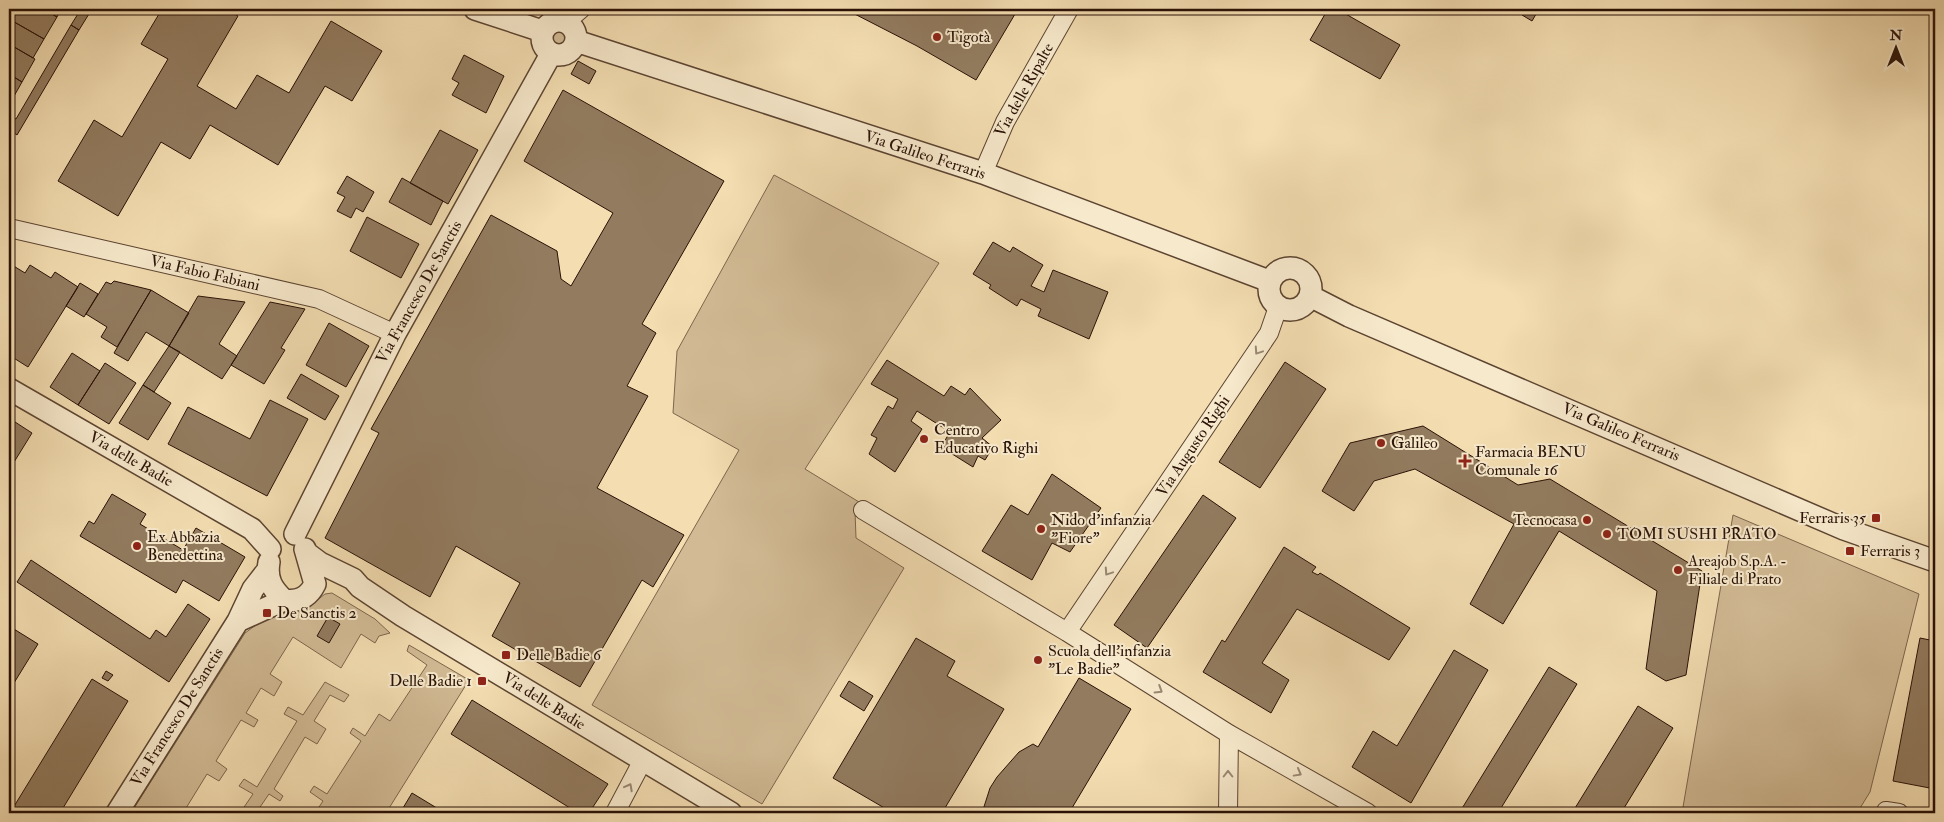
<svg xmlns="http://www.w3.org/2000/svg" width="1944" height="822" viewBox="0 0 1944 822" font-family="'IM FELL Double Pica',serif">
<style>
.green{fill:#d1ba94;stroke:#7d664d}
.building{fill:#927b5f;stroke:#291106}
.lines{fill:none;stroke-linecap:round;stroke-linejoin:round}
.minor-casing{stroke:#5c4431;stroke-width:20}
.tertiary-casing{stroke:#5c4431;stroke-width:24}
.minor{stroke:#f7e9cc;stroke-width:18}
.tertiary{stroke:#f7e9cc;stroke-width:21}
.oneway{stroke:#9a8873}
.poi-dot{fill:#8f2418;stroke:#f7e9cc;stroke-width:2}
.labels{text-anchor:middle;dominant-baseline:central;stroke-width:4;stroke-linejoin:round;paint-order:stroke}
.poi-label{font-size:16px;fill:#291106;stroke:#f7e9cc;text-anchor:start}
.street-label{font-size:16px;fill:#291106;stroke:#f7e9cc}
</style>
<rect width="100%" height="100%" fill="#f3ddb1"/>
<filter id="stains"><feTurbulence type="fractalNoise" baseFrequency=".004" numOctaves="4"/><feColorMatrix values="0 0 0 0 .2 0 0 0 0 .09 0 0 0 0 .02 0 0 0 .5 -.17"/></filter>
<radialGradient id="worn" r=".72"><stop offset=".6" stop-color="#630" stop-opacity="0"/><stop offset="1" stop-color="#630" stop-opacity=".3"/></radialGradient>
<path class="green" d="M545 38a13 13 0 1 1 26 0a13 13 0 1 1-26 0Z
M774,175L939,263L805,469L859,502L855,511L856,538L904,568L762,804L592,705L739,450L673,413L677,351Z
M1733,515L1919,594L1870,792L1857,813H1682Z
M332,593L375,619L390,633L379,636L375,643L361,634L341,668L293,637L270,674L282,682L274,696L261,688L246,713L258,720L254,727L241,720L216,761L227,769L219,781L207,774L183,813H131L245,633L260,622L279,614L306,609L325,594Z
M409,645L469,680L386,813H315L323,801L310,792L314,786L327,794L361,741L350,733L353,728L365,736L379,714L390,721L427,665L407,651Z
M325,682L349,695L344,702L330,695L314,721L326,729L317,744L305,737L274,789L283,796L280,801L269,794L256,813H240L253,794L239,786L244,779L257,787L297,721L284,714L288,707L303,715Z"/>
<path class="building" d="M13,9H43L57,17L44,39L9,19Z
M43,9H61L57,17Z
M81,9H92L79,30L71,25Z
M162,9H225L238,16L197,86L236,109L257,75L289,93L331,21L382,51L352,101L325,86L278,165L210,125L190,159L161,142L118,216L58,181L94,120L122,137L168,59L141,44Z
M845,9H1018L976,80L917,46Z
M1328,9H1337L1400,45L1380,79L1310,40Z
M1525,9H1539L1532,21L1522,15Z
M9,19L44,39L33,58L9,44Z
M71,25L79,30L17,135L9,129V120L11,117L16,119Z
M9,44L35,59L22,82L9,74Z
M464,55L504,76L486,113L452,95L459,83L452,79Z
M578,61L596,71L589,84L571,74Z
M9,74L22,82L9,105Z
M563,90L724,181L642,324L656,333L627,386L648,396L597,488L684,535L653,587L642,580L580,687L492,636L520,583L456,546L430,597L325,538L379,433L371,429L491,215L557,251L561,279L571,286L613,213L524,161Z
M440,130L478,150L448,204L410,183Z
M347,176L374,192L363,212L356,208L351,218L337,211L345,197L337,193Z
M402,178L443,201L431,225L389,202Z
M367,217L419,244L401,278L350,251Z
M993,242L1010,252L1013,247L1043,265L1031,286L1044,292L1053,270L1108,292L1089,339L1038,316L1041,309L1021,299L1017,306L989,288L991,285L973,274Z
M12,265L25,273L30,265L51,278L55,272L78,287L28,367L9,355V271Z
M114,281L151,290L117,347L101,337L107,327L86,314L106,282L111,284Z
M80,283L98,294L84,317L66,306Z
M151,290L189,313L169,346L146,332L128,361L114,353Z
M198,296L245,302L219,344L237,356L222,379L169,346Z
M270,302L305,309L281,348L285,350L264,384L231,365Z
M329,323L369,346L346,387L306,365Z
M169,346L180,352L154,392L143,385Z
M72,353L100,371L78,405L50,387Z
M887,360L944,396L951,386L965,395L970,388L1001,420L982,438L993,447L985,460L978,456L973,467L941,447L950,432L917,411L911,421L922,429L895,472L869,454L877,438L871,435L888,406L893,409L898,399L871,384Z
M1285,362L1326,389L1260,488L1219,462Z
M105,363L136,383L109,424L78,405Z
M301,374L339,396L325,420L287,398Z
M143,385L171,403L148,440L119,423Z
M270,400L308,419L267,496L168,444L188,407L250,439Z
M12,420L32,433L11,467L9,466V425Z
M1423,426L1518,485L1550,479L1702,571L1686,675L1666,681L1646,669L1657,591L1559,531L1503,624L1470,604L1514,524L1415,469L1374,481L1354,511L1322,491L1350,443Z
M1052,474L1101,508L1070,552L1052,543L1032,580L982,551L1011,505L1028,515Z
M112,494L146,514L140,524L183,550L196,528L245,557L219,601L183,580L176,593L80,536L89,521L94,524Z
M1203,495L1236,518L1147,648L1114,625Z
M1284,547L1316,567L1312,572L1318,575L1320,573L1410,628L1389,660L1297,609L1262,663L1289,680L1271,713L1203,672L1222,640L1225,642Z
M31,560L150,639L156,630L166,637L188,604L210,619L169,682L17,582Z
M328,617L340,624L329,643L317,636Z
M9,626L38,644L9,691Z
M916,638L955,661L947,676L1004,709L942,813H893L833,778Z
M1920,638L1935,641V789L1893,781Z
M1454,650L1488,670L1411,803L1352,767L1373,731L1397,746Z
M1549,667L1577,684L1498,813H1466L1461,810Z
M106,671L113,675L108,681L102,678Z
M1079,678L1131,709L1069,813H982L990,788L997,777L1019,752L1033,744L1038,747Z
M92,679L128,701L60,813H22L13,808Z
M849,681L873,696L864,711L840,696Z
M472,700L608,784L589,813H578L451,734Z
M1638,706L1673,728L1621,813H1572Z
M412,793L445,813H400Z"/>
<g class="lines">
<defs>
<path id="minor" d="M566,22L581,9
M983,173L1005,122L1069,9
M9,228L319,299L395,334
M1278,307L1269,333L1067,632L1229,734L1368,813
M863,510L1067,632
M615,813L643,760
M1228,813L1229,734
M1885,813L1886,811L1899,813"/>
<path id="tertiary" d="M475,9L542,31
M542 38a17 17 0 1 1 34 0a17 17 0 1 1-34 0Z
M576,41L983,173L1269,281
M1269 289a21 21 0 1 1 42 0a21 21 0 1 1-42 0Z
M1310,296L1349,316L1844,529L1935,561
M9,389L252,529L270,549
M295,534L395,334L551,54
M308,554L320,563L353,579L360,587L403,616L731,813
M269,562C266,579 272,589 284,600C298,602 308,598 315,584L305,549
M238,621L284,600
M117,813L238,621L253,589L267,571"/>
</defs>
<use href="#minor" class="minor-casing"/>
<use href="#tertiary" class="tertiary-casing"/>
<use href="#minor" class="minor"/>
<use href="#tertiary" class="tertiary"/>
</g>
<defs><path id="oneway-chevron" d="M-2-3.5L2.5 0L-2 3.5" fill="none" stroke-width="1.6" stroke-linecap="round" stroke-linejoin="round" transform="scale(1.25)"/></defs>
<g class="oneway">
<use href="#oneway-chevron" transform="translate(1258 351) rotate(124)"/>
<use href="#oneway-chevron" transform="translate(1108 572) rotate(124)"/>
<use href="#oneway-chevron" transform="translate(1159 690) rotate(32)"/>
<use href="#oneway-chevron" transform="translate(1298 773) rotate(29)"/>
<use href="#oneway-chevron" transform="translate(1228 774) rotate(-90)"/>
<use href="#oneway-chevron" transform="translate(629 787) rotate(-62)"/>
</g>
<g class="poi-dot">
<circle cx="937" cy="37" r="5"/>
<circle cx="924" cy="439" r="5"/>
<circle cx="1381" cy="443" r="5"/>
<path d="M1462.5 453.5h5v5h5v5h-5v5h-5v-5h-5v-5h5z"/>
<rect x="1871" y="513" width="10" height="10" rx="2.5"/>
<circle cx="1587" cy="520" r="5"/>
<circle cx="1041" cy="529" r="5"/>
<circle cx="1607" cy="534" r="5"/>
<circle cx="137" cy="546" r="5"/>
<rect x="1845" y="546" width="10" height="10" rx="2.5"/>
<circle cx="1678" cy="570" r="5"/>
<rect x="262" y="608" width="10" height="10" rx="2.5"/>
<rect x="501" y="650" width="10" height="10" rx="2.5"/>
<circle cx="1038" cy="660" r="5"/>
<rect x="477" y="676" width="10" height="10" rx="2.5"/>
</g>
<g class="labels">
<g class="poi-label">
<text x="947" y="37">Tigotà</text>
<text x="934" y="430">Centro<tspan x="934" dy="18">Educativo Righi</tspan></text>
<text x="1391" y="443">Galileo</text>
<text x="1475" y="452">Farmacia BENU<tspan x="1475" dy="18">Comunale 16</tspan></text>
<text x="1866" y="518" text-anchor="end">Ferraris 35</text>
<text x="1051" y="520">Nido d'infanzia<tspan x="1051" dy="18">"Fiore"</tspan></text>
<text x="1577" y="520" text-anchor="end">Tecnocasa</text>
<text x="1617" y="534">TOMI SUSHI PRATO</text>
<text x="147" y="537">Ex Abbazia<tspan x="147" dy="18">Benedettina</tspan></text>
<text x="1860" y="551">Ferraris 3</text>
<text x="1688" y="561">Areajob S.p.A. -<tspan x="1688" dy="18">Filiale di Prato</tspan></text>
<text x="277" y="613">De Sanctis 2</text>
<text x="1048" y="651">Scuola dell'infanzia<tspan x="1048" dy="18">"Le Badie"</tspan></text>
<text x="516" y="655">Delle Badie 6</text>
<text x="472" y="681" text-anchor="end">Delle Badie 1</text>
</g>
<g class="street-label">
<text transform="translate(1024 90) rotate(-61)">Via delle Ripalte</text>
<text transform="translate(925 155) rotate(18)">Via Galileo Ferraris</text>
<text transform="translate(205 273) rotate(13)">Via Fabio Fabiani</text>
<text transform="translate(419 292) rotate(-61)">Via Francesco De Sanctis</text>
<text transform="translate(1621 432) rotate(23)">Via Galileo Ferraris</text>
<text transform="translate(1193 446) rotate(-56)">Via Augusto Righi</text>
<text transform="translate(131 459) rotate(30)">Via delle Badie</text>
<text transform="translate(544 701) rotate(32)">Via delle Badie</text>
<text transform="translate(177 717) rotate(-58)">Via Francesco De Sanctis</text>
</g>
</g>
<rect width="1944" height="822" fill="none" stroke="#f3ddb1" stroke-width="30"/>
<rect x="10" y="10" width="1924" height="802" fill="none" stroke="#291106" stroke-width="2.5"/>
<rect x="15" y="15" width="1914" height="792" fill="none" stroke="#291106"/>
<g transform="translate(1896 48)" stroke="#f7e9cc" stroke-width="4" paint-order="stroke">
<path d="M0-4L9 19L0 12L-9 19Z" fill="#291106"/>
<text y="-8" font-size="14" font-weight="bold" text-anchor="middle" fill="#291106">N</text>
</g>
<rect width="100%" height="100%" filter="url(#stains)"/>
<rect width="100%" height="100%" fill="url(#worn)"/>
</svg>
